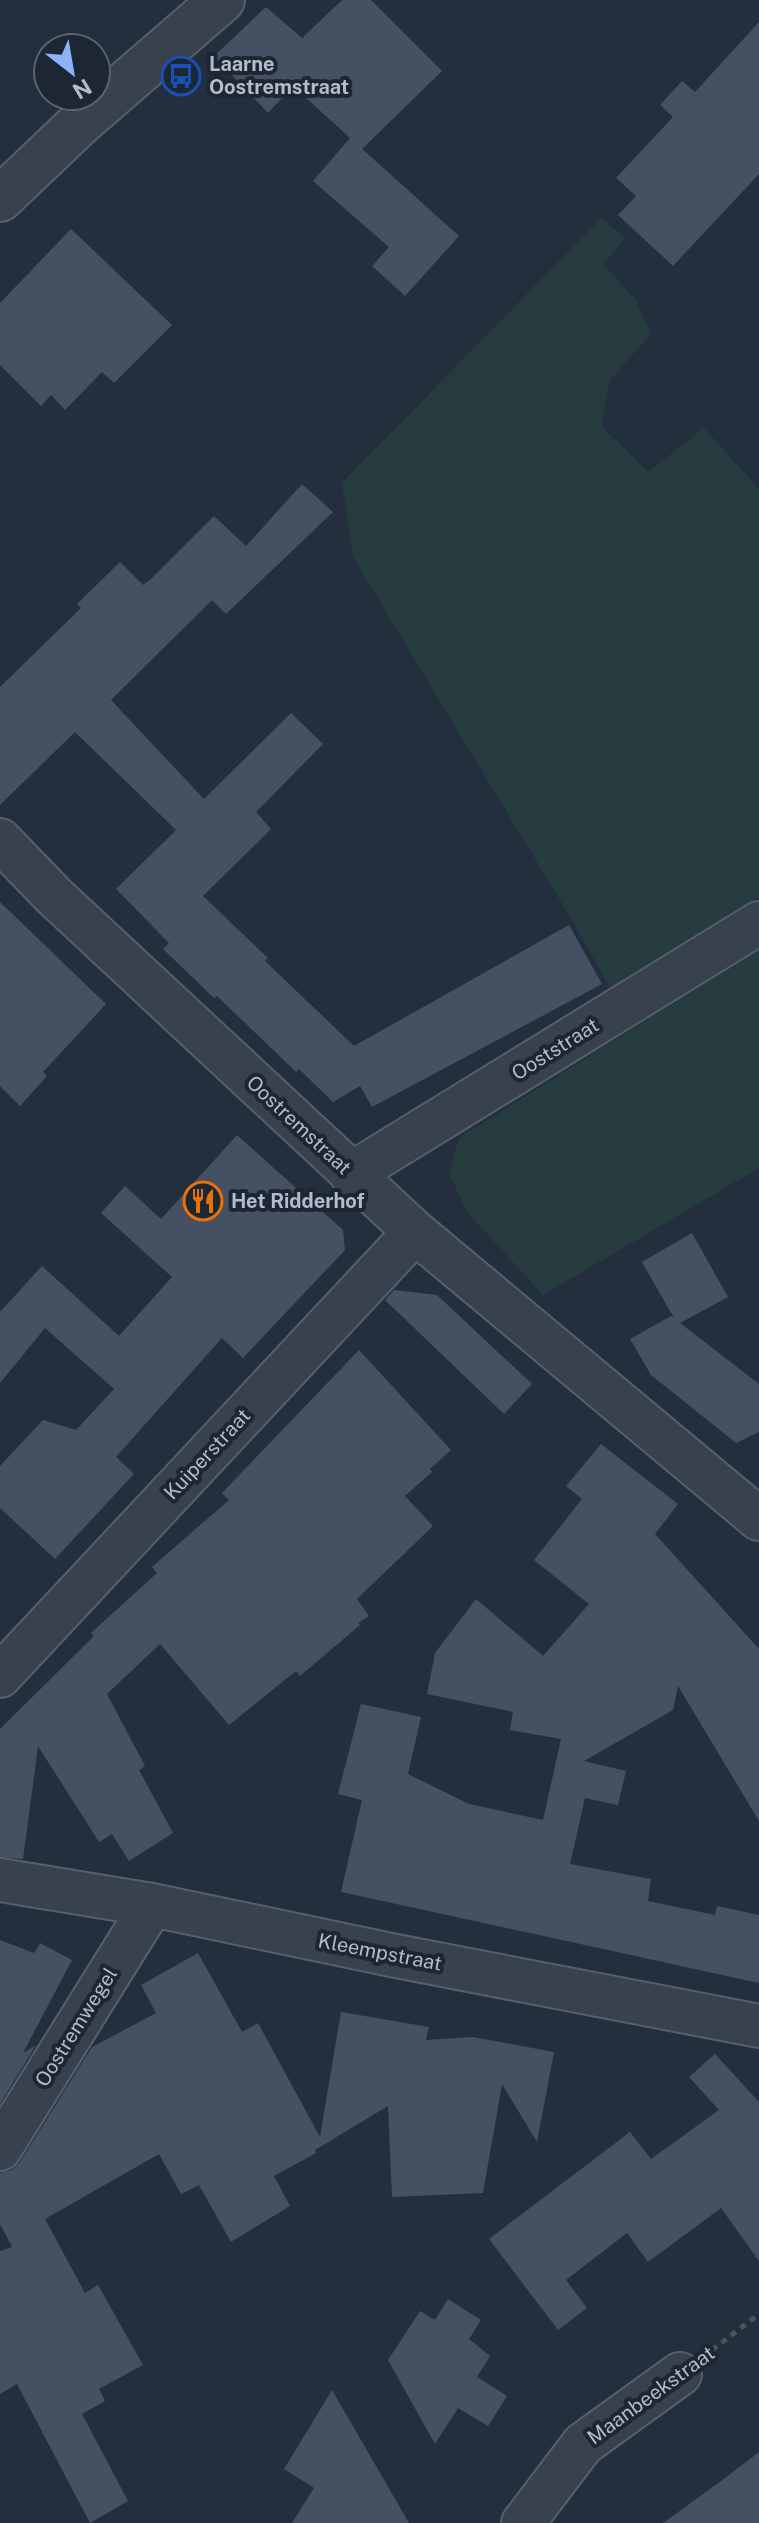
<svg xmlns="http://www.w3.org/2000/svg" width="759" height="2523" viewBox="0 0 759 2523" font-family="'Public Sans',sans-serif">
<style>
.green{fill:#263c3f}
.building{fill:#455162}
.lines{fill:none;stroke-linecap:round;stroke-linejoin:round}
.minor-casing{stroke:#565f6c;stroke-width:46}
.tertiary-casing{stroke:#565f6c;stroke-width:48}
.path{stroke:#44595c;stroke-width:5;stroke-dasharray:6 6;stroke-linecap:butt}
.minor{stroke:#38414e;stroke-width:42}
.tertiary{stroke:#38414e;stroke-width:44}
.labels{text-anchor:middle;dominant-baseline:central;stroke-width:8;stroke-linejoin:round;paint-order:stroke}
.poi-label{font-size:20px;font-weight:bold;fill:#b4bcc9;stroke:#1d2633;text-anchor:start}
.street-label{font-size:20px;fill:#b4bcc9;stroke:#1d2633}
</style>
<rect width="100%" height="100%" fill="#242f3e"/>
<path class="green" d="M601,218L626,238L603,264L636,300L651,334L610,380L601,426L648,472L704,428L759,489V897L610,988L569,915L353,557L342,483Z
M759,949V1168L543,1295L467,1212L449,1173L459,1138Z"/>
<path class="building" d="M342,0H371L442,71L362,149L293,86L268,113L214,56L266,7L302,38Z
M759,22V174L673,266L618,215L636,196L616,178L673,117L660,105L682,81L695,92Z
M350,138L459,236L405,296L372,266L389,247L313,181Z
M71,229L172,325L114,383L102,372L65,410L51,395L41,406L0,365V303Z
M302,484L333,512L226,614L212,600L111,700L204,799L291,713L323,744L256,812L271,829L203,896L268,958L265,961L354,1046L569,925L602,984L372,1107L360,1086L333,1102L299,1069L296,1072L217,996L214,998L163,949L169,943L116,889L176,830L75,732L0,805V687L81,608L77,604L120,562L143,585L150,580L214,516L246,546Z
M0,902L106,1004L43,1072L47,1076L20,1106L0,1086Z
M237,1135L343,1230L345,1250L243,1358L222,1338L116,1457L134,1474L55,1559L0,1508V1466L43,1420L76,1430L114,1389L45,1328L0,1383V1312L42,1266L119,1336L172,1277L101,1213L125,1186L161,1219Z
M692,1233L728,1297L680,1323L759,1384V1432L736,1443L651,1375L630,1339L671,1316L674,1318L642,1262Z
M394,1290L437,1295L532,1384L504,1414L385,1300Z
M359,1350L451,1450L430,1469L432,1472L405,1496L433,1526L357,1599L369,1616L358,1623L360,1625L300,1676L296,1671L229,1725L160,1644L107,1694L145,1766L139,1770L173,1833L129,1861L112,1834L99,1842L38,1746L23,1859L0,1857V1729L94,1636L91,1633L157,1573L152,1567L229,1500L222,1493Z
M601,1444L678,1504L655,1534L759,1649V1821L678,1686L673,1710L584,1761L626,1771L618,1805L585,1798L570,1864L651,1879L648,1901L715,1915L717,1906L759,1915V1983L341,1892L362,1800L338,1794L361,1704L421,1717L408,1774L469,1804L543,1820L561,1739L510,1730L513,1712L427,1694L435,1653L476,1599L543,1656L589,1604L534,1560L582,1499L566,1486Z
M0,1940L34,1953L40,1943L72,1960L23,2053L36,2045L0,2104Z
M198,1953L242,2032L258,2023L320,2137L341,2012L429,2027L426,2040L473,2037L554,2052L537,2142L502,2084L483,2193L392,2197L388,2106L315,2150L316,2153L274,2176L290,2206L231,2242L199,2185L181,2194L159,2154L45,2219L85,2293L98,2285L143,2365L99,2389L105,2401L82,2414L128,2501L90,2523L17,2384L0,2394V2251L12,2247L0,2224V2173L12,2170L20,2162L92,2047L156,2013L141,1985Z
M715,2054L759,2102V2261L721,2208L648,2262L627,2233L566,2280L587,2308L558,2330L489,2239L630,2132L651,2159L719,2110L689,2077Z
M448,2299L481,2320L469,2339L490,2356L477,2377L507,2396L488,2426L458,2408L435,2444L388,2360L420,2311L435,2320Z
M332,2390L409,2523H292L314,2488L284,2469Z
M759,2452V2523H663L721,2481Z"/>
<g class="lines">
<defs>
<path id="minor" d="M0,840L54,896L415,1232L759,1519
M351,1174L759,923
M0,1676L415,1232
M0,1880L152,1905L396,1956L759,2026
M0,2149L152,1905
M523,2523L583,2444L680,2374"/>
<path id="tertiary" d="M0,199L81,122L222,0"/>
</defs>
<use href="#minor" class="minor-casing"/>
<use href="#tertiary" class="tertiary-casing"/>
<path class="path" d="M712,2350L759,2314"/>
<use href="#minor" class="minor"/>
<use href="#tertiary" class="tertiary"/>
</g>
<defs>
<symbol id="bus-ring" viewBox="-11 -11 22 22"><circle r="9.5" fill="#1d2633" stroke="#1a4fb4" stroke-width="1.5"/><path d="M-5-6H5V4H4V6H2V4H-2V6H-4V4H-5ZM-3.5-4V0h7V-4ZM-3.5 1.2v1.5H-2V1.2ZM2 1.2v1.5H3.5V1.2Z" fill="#1a4fb4"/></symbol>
<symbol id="restaurant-ring" viewBox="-11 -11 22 22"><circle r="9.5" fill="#1d2633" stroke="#e8710a" stroke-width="1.5"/><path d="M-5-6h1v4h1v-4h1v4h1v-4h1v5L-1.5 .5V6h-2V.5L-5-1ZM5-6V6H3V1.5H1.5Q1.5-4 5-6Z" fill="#e8710a"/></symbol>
</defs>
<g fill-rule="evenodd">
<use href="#bus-ring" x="159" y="54" width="44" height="44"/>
<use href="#restaurant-ring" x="181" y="1179" width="44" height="44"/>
</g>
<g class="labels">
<g class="poi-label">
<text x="209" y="64">Laarne<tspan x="209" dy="23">Oostremstraat</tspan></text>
<text x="231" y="1201">Het Ridderhof</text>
</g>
<g class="street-label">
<text transform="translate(555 1049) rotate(-32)">Ooststraat</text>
<text transform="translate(299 1125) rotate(43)">Oostremstraat</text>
<text transform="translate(207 1454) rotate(-47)">Kuiperstraat</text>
<text transform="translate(380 1952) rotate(11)">Kleempstraat</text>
<text transform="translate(76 2027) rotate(-58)">Oostremwegel</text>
<text transform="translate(651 2395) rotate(-36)">Maanbeekstraat</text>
</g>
</g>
<g transform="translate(72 72) rotate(149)"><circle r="38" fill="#1d2633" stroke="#59626f" stroke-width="2"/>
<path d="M0-6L14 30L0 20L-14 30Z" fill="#8ab4f8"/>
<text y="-12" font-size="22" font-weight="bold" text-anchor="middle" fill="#b4bcc9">N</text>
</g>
</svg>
